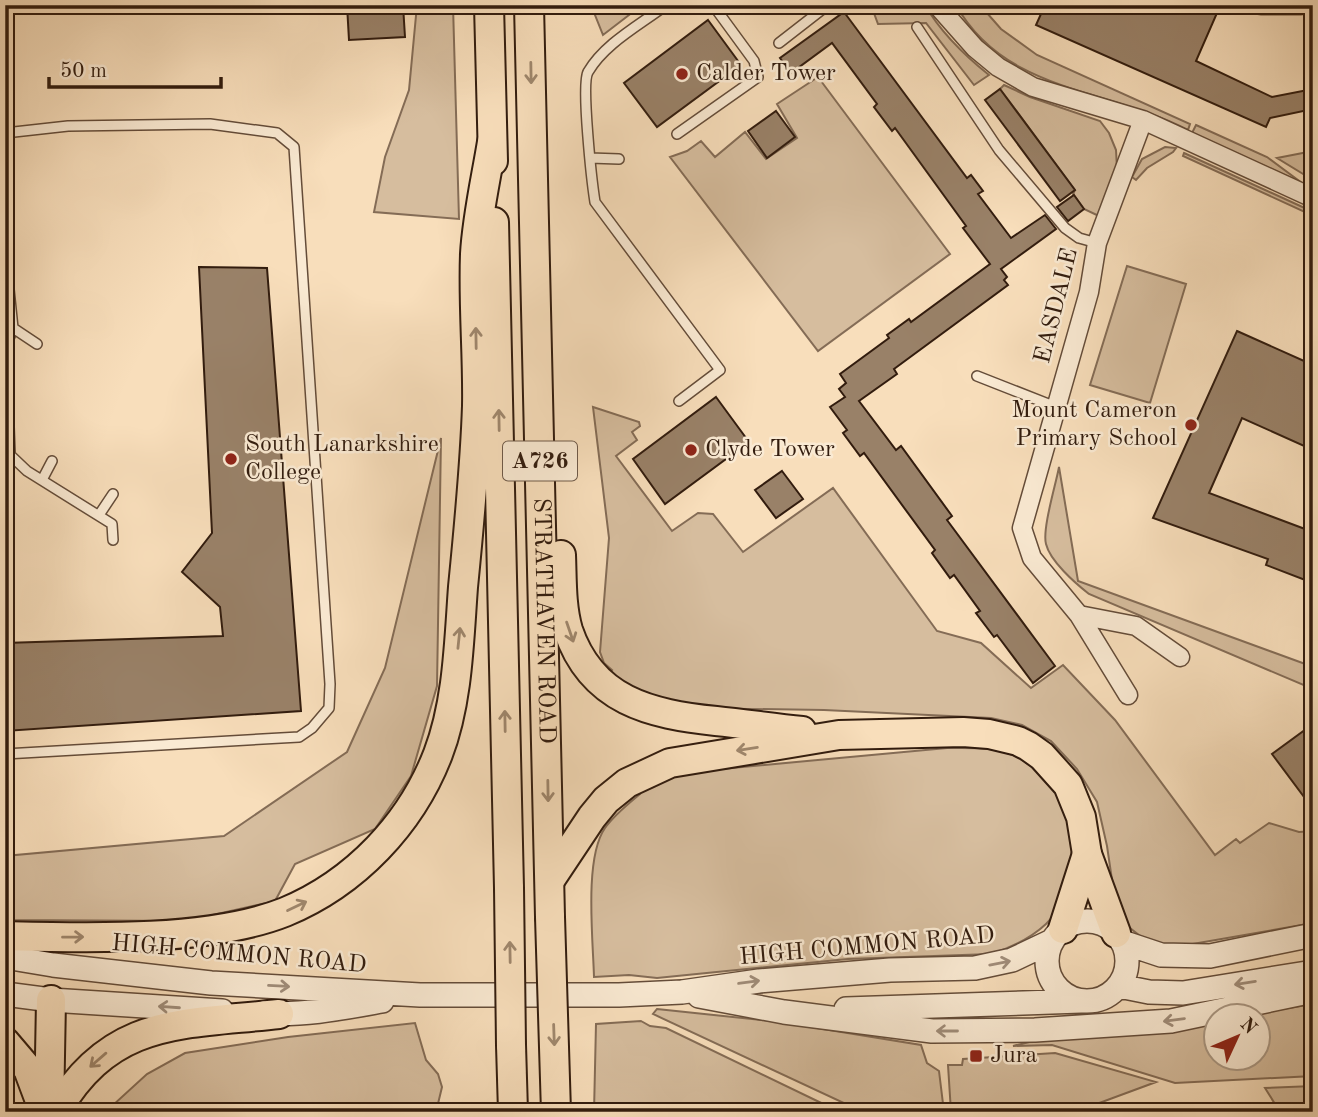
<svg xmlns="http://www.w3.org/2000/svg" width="1318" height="1117" viewBox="0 0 1318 1117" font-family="'Old Standard TT',serif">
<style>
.green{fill:#d6bd9e;stroke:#846c56;stroke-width:2}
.building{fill:#998168;stroke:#321c0e;stroke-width:2}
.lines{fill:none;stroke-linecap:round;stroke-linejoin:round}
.service-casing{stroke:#644c39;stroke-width:12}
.minor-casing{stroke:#644c39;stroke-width:21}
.tertiary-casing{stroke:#644c39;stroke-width:26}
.primary-casing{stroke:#321c0e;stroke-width:32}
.service{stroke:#faead3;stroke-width:9}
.minor{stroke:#faead3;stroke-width:18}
.tertiary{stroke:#faead3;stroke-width:23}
.primary{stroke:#f8debb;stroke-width:28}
.primary-bridge-casing{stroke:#321c0e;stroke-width:32;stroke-linecap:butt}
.primary-bridge{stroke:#f8debb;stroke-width:28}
.oneway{stroke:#9f876d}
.oneway2{stroke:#a08d7a}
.poi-dot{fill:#8f2418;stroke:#faead3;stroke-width:2.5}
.labels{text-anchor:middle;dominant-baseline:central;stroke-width:5;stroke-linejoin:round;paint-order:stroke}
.shield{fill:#faead3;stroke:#6e5a49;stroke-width:2}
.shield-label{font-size:23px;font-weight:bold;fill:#321c0e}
.poi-label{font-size:24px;fill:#321c0e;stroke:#faead3;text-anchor:start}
.street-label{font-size:24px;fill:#321c0e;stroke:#faead3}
</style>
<rect width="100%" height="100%" fill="#f8debb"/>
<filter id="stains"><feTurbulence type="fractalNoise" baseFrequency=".00286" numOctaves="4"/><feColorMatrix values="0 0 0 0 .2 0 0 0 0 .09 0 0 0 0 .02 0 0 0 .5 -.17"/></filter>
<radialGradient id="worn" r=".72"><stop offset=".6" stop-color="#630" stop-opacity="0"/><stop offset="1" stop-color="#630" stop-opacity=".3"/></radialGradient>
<path class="green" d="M417,5H453L459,219L374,212L385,157L409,90Z
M591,5H642L603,35Z
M871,5H925C941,33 964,55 989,75L974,85L926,23L878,24Z
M956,5H980L1001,29L1037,55L1190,124L1188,130C1108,88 1005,93 956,5Z
M818,77L950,254L818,351L670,157L687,151L701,141L715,157L745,132L766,159L797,138L777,104Z
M1004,85L1030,97L1100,121L1109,133L1116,150L1117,169L1101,217L1084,209L1073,194L1075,190L1000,89Z
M1196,125L1267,157L1302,183L1192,133Z
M1165,147L1176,148L1173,152L1147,168L1136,180L1132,177L1142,159Z
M1313,151V180L1277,158Z
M1184,153L1309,210L1307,213L1183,156Z
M1127,266L1186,284L1150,403L1090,385Z
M593,407L639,422L640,426L632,432L637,440L616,456L672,531L698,513L713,514L743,552L833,488L937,631L981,643L1031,688L1063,665L1115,720L1215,855L1236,839L1240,843L1269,823L1299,832L1313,831V923L1181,946L1162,945L1144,939L1130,928L1116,907L1107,846L1097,802L1077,769L1051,741L1022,725L991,718L824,710L683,708L657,705L606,676L612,670L604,663L600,652L609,538Z
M441,438L437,686L411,776L375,829L295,864L275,901L186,921L5,920V856L224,836L347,752L385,668Z
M1059,467L1078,581L1308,665L1313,658V689L1089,594C1075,583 1050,561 1046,544C1042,529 1056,484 1059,467Z
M947,748C971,748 998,746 1020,759C1077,792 1097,875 1046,924C1031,938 1010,948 991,954L848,959L657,978L629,975L594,977C593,939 584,858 605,828C614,815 628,804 640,794L638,787L667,774Z
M1313,1004V1076L1175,1083L1052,1045L1013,1046L1059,1035L1216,1020V1058H1258V1016L1246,1015Z
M657,1009L780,1022L921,1045L927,1063L939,1071L944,1112H863L653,1014Z
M641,1021L650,1026L666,1028L840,1112H594L596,1024Z
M415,1023L426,1060L438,1074L442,1087L436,1112H110L112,1106L147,1074L185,1053L288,1037Z
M1055,1053L1156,1082L1075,1112H951L948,1065H962L963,1059Z
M1313,1086V1112H1280L1265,1088Z"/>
<path class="building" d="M347,5H403L405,37L349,40Z
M1045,5H1207V8L1217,13L1196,61L1272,97L1313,89V109L1270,118L1266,127L1036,25Z
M844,12L967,178L971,175L983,191L978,194L1011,238L1045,215L1056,229L1001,269L1007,277L1004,280L1008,285L894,369L897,374L859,401L896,450L901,446L952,516L947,520L1055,666L1033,683L997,635L994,637L976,613L980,611L954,575L950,578L932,553L935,550L864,453L860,456L843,433L847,430L830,407L845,397L839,389L846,383L840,374L889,338L887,335L909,319L911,322L990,264L963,228L966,226L895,128L892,131L874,107L877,104L832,43L791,73L780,58Z
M708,20L741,65L657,127L624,83Z
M1000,89L1075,190L1060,201L985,100Z
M776,111L795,137L767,158L748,131Z
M1074,195L1084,209L1068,221L1057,207Z
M199,267L267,268L301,711L5,731V643L223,636L220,607L182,572L212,533Z
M1237,331L1313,365V450L1242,418L1209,493L1313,532V583L1266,565L1268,559L1153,518Z
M716,397L749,442L665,504L633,459Z
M782,471L803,499L776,518L755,490Z
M1313,724V809L1272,754Z"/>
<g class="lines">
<defs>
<path id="service" d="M666,5C640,25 605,43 588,72C581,84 592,183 595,202L720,370L679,401
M917,27L999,150L1065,228L1079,238L1097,243
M779,43L824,8L822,5
M5,133L68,126L210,124L277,133L294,147L330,684L329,708L312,728L299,737L5,754
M677,134L758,77L754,61L713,5
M590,158L619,159
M5,251L13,328L6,346L10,454
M13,328L37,344
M977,376L1056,407
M7,452L27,471L112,524L113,540
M42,480L52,461
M99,515L113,494"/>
<path id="minor" d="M937,5L975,48L998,67L1033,87L1143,120L1313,198
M1261,5H1301
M1079,615L1136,626L1180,657
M1128,695L1079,615L1032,558L1022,528L1089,292L1097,243L1143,120"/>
<path id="tertiary" d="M1047 961a40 40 0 1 1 80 0a40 40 0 1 1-80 0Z
M1122,942L1161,955L1210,956L1313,935
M5,957L53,965L211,983L420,995H619L682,992L759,981L890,970L975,968L1012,960L1052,941
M1119,986L1149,992L1183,993L1313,972
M5,994L51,1000L222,1011
M699,996L784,1012L932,1031L1035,1030L1171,1021L1313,991
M846,1009L1081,1001
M263,1013C303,1016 343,1008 382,1001"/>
<g id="primary">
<path d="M489,5L493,161"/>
<path id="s1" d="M529,5L550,917"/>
<path d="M494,222L509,888"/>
<path d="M561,555C562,579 561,606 568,630C592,701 650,714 716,721C745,724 773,728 802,731"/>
<path d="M550,880L592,817L606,800L627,783L670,763L839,735L963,732L989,734L1018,741L1028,746L1042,756L1068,785L1081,817L1087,854L1116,933"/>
<path d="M1063,929L1087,854"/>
<path d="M5,936C86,938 210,942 285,912C355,883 411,824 438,754C458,702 459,641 463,587C469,527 475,466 477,406C478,356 473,305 475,254C477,217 486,179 492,142"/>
<path d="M5,1042L28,1069L43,1109"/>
<path d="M511,1045L513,1112"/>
<path d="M49,1112L51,1000"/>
<path d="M56,1112C111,1017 182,1025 279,1014"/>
</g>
</defs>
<use href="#service" class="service-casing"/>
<use href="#minor" class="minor-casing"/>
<use href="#tertiary" class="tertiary-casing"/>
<use href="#primary" class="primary-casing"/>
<use href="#service" class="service"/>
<use href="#minor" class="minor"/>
<use href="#tertiary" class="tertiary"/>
<use href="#primary" class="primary"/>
<defs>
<path id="primary-bridge" d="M509,888L511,1045
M550,917L556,1112"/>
</defs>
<use href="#primary-bridge" class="primary-bridge-casing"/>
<use href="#primary-bridge" class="primary-bridge"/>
</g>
<defs><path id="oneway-shaft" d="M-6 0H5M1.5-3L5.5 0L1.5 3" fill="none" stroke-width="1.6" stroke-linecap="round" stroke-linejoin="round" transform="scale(1.75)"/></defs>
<g class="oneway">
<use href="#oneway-shaft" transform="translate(531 73) rotate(89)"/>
<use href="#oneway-shaft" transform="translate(476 338) rotate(-91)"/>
<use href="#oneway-shaft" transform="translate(499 420) rotate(-91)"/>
<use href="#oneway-shaft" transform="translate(570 632) rotate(71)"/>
<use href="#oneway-shaft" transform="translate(459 638) rotate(-84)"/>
<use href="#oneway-shaft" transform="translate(505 721) rotate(-91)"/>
<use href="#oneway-shaft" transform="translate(747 749) rotate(171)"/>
<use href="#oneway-shaft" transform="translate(548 791) rotate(89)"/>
<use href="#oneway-shaft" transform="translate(297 906) rotate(-26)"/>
<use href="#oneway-shaft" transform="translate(73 937) rotate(-1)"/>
<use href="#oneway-shaft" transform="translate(510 952) rotate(-91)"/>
<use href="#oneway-shaft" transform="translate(554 1035) rotate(88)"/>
<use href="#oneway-shaft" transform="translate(98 1060) rotate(139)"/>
</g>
<g class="oneway2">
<use href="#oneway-shaft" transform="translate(1000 963) rotate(-11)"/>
<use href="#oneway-shaft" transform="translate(749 982) rotate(-8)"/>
<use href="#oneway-shaft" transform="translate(1245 983) rotate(171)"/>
<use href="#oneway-shaft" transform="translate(279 986) rotate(3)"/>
<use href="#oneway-shaft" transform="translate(169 1007) rotate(-176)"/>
<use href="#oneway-shaft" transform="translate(1174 1020) rotate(172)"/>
<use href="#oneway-shaft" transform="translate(947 1031) rotate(180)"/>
</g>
<g class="poi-dot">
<circle cx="682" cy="74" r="7"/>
<circle cx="1191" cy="425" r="7"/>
<circle cx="691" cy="450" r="7"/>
<circle cx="231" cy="459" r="7"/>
<rect x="969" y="1049" width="14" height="14" rx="3.5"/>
</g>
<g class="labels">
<rect class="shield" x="503" y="441.5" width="74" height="39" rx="5"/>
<g class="shield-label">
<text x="540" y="461">A726</text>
</g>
<g class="poi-label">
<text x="696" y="74">Calder Tower</text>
<text x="1177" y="411" text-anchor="end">Mount Cameron<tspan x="1177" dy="28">Primary School</tspan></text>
<text x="245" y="445">South Lanarkshire<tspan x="245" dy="28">College</tspan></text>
<text x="705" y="450">Clyde Tower</text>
<text x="990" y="1056">Jura</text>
</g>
<g class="street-label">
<text transform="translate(1057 306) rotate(-76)">EASDALE</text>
<text stroke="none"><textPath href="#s1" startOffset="616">STRATHAVEN ROAD</textPath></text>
<text transform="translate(867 947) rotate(-5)">HIGH COMMON ROAD</text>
<text transform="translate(239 955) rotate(5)">HIGH COMMON ROAD</text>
</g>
</g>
<rect width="1318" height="1117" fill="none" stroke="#f8debb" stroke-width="28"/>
<rect x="7" y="7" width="1304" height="1103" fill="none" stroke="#321c0e" stroke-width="3.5"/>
<rect x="14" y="14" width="1290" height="1089" fill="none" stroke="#321c0e" stroke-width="2"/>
<g transform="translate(1237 1037) rotate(46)"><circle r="33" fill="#faead3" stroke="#aa9884" stroke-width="2"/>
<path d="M0-5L12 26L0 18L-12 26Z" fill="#8f2418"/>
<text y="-10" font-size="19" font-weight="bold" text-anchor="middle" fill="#321c0e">N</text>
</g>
<path d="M49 77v10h172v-10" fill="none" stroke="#321c0e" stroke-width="3.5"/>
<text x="60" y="77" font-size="21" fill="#321c0e" stroke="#faead3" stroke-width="5" paint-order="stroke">50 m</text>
<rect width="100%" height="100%" filter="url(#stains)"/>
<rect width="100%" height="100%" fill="url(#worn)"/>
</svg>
